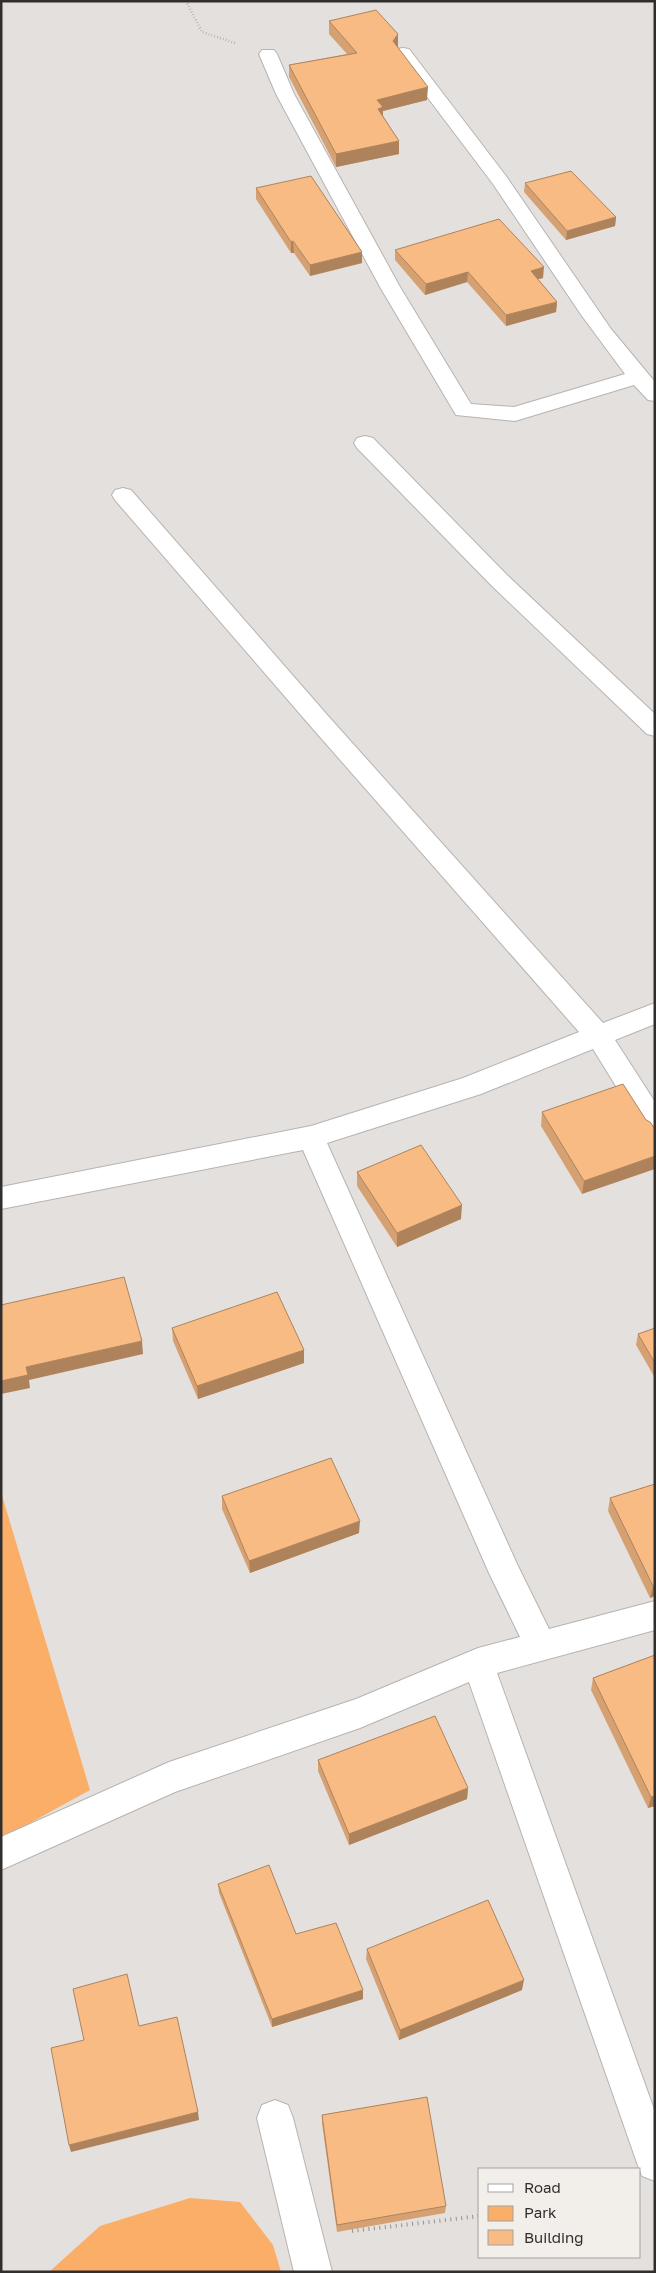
<svg xmlns="http://www.w3.org/2000/svg" width="656" height="2273" viewBox="0 0 656 2273" font-family="'Golos Text',sans-serif">
<style>
.green{fill:#faae68}
.lines{fill:none;stroke-linecap:round;stroke-linejoin:round}
.minor-casing{stroke:#b7b3b0;stroke-width:2}
.path-far1{stroke:#959290;stroke-width:2.5;stroke-dasharray:0.5 2.5;stroke-linecap:butt}
.path{stroke:#959290;stroke-width:4;stroke-dasharray:1 4.5;stroke-linecap:butt}
.minor{fill:#fff;fill-rule:evenodd}
.wall{fill:#d6a172}
.shaded-wall{fill:#ae835c}
.building{fill:#f9bb84;stroke:#ae835c}
</style>
<rect width="100%" height="100%" fill="#e4e0dd"/>
<path class="green" d="M1,1492L90,1790L1,1839Z
M190,2198L240,2202L273,2245L281,2272H49L100,2226Z"/>
<g class="lines">
<defs>
<path id="minor" d="M403,48L409,49L506,176L611,329L655,382V401L648,400L634,385L515,421L456,415L380,287L276,94L259,54L262,50H274L277,54L294,94L400,287L471,404L514,407L625,374L582,316L493,184L394,53L397,49Z
M365,436L373,438L507,575L655,714V736L647,734L491,585L357,448L354,443L357,438Z
M123,488L131,490L329,717L603,1023L655,1003V1024L615,1040L655,1102V1136L645,1133L593,1049L481,1094L327,1143L517,1564L549,1629L655,1601V1630L497,1673L655,2112V2181L642,2176L637,2163L469,1682L360,1728L175,1792L1,1870V1837L169,1762L356,1699L478,1648L520,1637L489,1573L303,1150L1,1209V1187L311,1126L463,1078L579,1032L313,729L115,500L112,495L115,490Z
M275,2100L288,2105L293,2118L332,2272H294L257,2118L262,2105Z"/>
</defs>
<use href="#minor" class="minor-casing"/>
<path class="path-far1" d="M186,1L202,32L235,43"/>
<path class="path" d="M352,2231L480,2216"/>
<use href="#minor" class="minor"/>
</g>
<path class="wall" d="M329,21L398,47V48L427,100L383,111V116L399,141V154L336,167L289,77V65L347,54L329,34Z
M525,183L616,217L615,226L566,240L524,192Z
M256,188L362,263L310,276L294,253H291L256,199Z
M395,250L543,278L538,279L557,302L556,312L506,326L467,282L425,295L395,260Z
M542,1112L646,1120L582,1194L541,1126Z
M357,1172L461,1219L397,1247L357,1186Z
M172,1328L304,1363L198,1399L173,1341Z
M655,1328V1378L636,1345L638,1334Z
M655,1484V1596L650,1598L608,1511L610,1498Z
M222,1496L359,1533L250,1573L222,1509Z
M655,1655V1806L648,1808L591,1690L593,1678Z
M318,1760L468,1788L467,1799L349,1845L318,1771Z
M218,1884L296,1934L363,1999L272,2027L219,1893Z
M367,1949L522,1990L399,2040L366,1959Z
M322,2115L446,2206L445,2213L337,2232L322,2123Z"/>
<path class="shaded-wall" d="M398,34V47L392,54L393,41Z
M428,87L427,100L383,111V120L378,122L377,100Z
M399,141V154L336,167V154Z
M616,217L615,226L566,240L567,231Z
M293,241L294,253H291V242Z
M362,252V263L310,276V265Z
M544,267L543,278L530,281L531,271Z
M468,272L467,282L425,295L426,284Z
M557,302L556,312L506,326V315Z
M655,1156V1169L582,1194L584,1181Z
M462,1205L461,1219L397,1247V1233Z
M142,1341L143,1354L29,1380L30,1388L1,1394V1381L26,1367Z
M304,1350V1363L198,1399L197,1386Z
M360,1521L359,1533L250,1573L249,1561Z
M655,1585V1596L650,1598L653,1586Z
M468,1788L467,1799L349,1845V1834Z
M655,1796V1806L648,1808L651,1797Z
M524,1980L522,1990L399,2040L400,2030Z
M363,1990V1999L272,2027V2019Z
M198,2112L199,2120L71,2152L69,2145Z"/>
<path class="building" d="M376,10L398,34L393,41L428,87L377,100L383,107L378,109L399,141L336,154L289,65L357,53L329,21Z
M571,171L616,217L567,231L525,183Z
M311,176L362,252L310,265L293,241L291,242L256,188Z
M499,219L544,267L531,271L557,302L506,315L468,272L426,284L395,250Z
M623,1084L646,1120L650,1122L655,1129V1156L584,1181L542,1112Z
M421,1145L462,1205L397,1233L357,1172Z
M124,1277L142,1341L26,1367L28,1375L1,1381V1305Z
M277,1292L304,1350L197,1386L172,1328Z
M655,1328V1363L638,1334Z
M331,1458L360,1521L249,1561L222,1496Z
M655,1484V1585L653,1586L610,1498Z
M655,1655V1796L651,1797L593,1678Z
M435,1716L468,1788L349,1834L318,1760Z
M269,1865L296,1934L336,1923L363,1990L272,2019L218,1884Z
M488,1900L524,1980L400,2030L367,1949Z
M127,1974L139,2026L177,2017L198,2112L69,2145L51,2048L84,2040L73,1989Z
M427,2097L446,2206L337,2225L322,2115Z"/>
<rect width="656" height="2273" fill="none" stroke="#302f2e" stroke-width="5"/>
<rect x="478" y="2168" width="162" height="90" fill="#f2eeea" stroke="#a4a29f"/>
<rect x="488" y="2184" width="25" height="8" fill="#ffffff" stroke="#a4a29f"/>
<text x="524" y="2193" font-size="15" fill="#302f2e">Road</text>
<rect x="488" y="2206" width="25" height="15" fill="#faae68" stroke="#a4a29f"/>
<text x="524" y="2218" font-size="15" fill="#302f2e">Park</text>
<rect x="488" y="2230" width="25" height="15" fill="#f9bb84" stroke="#a4a29f"/>
<text x="524" y="2243" font-size="15" fill="#302f2e">Building</text>
</svg>
